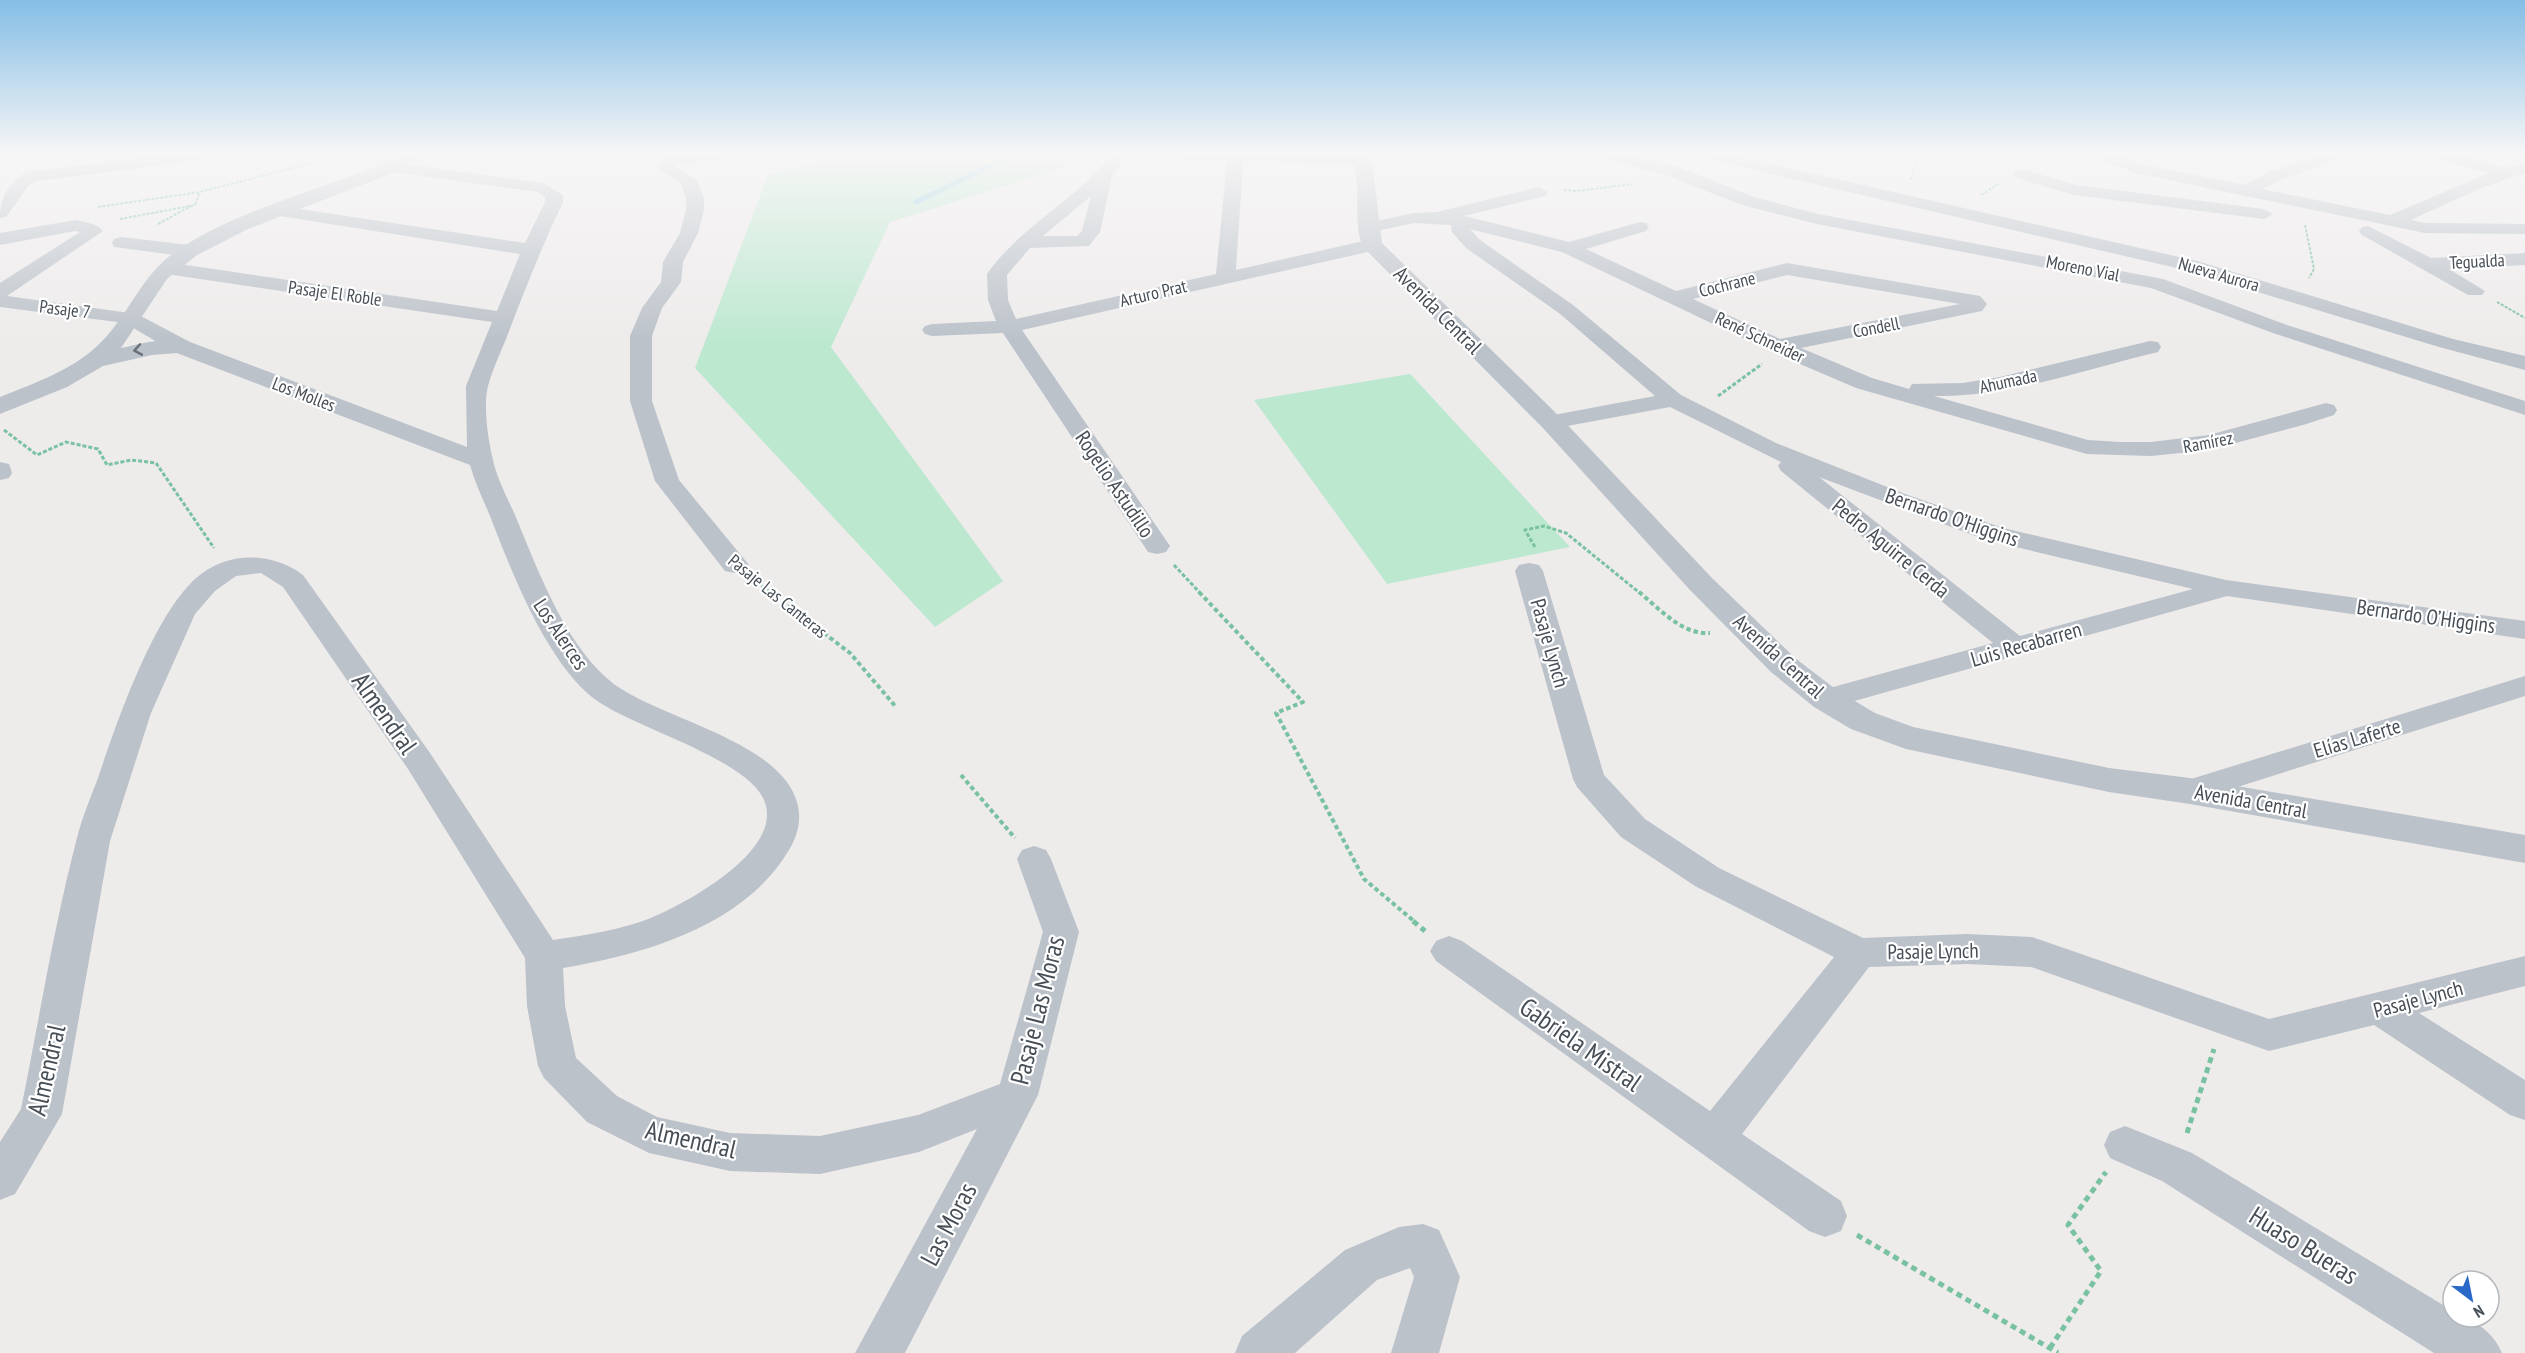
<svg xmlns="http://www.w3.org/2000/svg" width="2525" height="1353" viewBox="0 0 2525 1353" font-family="'PT Sans Narrow',sans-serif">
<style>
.green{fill:#bde8d0}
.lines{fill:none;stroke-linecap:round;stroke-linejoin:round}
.stream{stroke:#8ecce1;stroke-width:5}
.path-far3{stroke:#79c2a1;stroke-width:2;stroke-dasharray:3 1.5;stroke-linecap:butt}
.path-far2{stroke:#79c2a1;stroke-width:3;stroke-dasharray:4 2;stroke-linecap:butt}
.path-far1{stroke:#79c2a1;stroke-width:4;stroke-dasharray:4.5 3;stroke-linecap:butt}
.path{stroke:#79c2a1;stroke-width:5;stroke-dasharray:6 4.5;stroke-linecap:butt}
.minor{fill:#bbc2c9;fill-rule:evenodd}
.tertiary{fill:#bbc2c9;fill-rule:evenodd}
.oneway{stroke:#697178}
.labels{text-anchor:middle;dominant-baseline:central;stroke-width:4.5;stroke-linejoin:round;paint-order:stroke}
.far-street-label{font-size:18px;fill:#464e56;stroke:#fff}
.street-label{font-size:21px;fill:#464e56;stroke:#fff}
.near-street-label{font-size:26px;fill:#464e56;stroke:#fff}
</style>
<rect width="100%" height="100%" fill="#eeebeb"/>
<path class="green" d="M850,152H1063L1065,167L890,222L831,347L1003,581L935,627L695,368L768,175Z
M1410,374L1416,380L1570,547L1387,584L1254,400Z"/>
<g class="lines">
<path class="stream" d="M916,202L1018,152"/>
<path class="path-far3" d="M1911,180L1918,152
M1564,190L1577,191L1633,184
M1981,195L2000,183
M98,207L200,192L355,152
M120,219L195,205L200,192
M158,224L191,206
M2305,225L2314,269L2309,278
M2497,302L2525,318"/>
<path class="path-far2" d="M1718,396L1762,364
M4,430L37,455L66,442L98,449L107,465L131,460L156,463L214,548
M1535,547L1525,530L1544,526L1566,533L1641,594
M1174,565L1201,594
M757,582L772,594"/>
<path class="path-far1" d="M770,592L850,653L896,707
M1199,592L1303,702L1276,713L1364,879L1415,922
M1639,592C1660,609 1682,635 1710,633
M961,775L1015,838"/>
<path class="path" d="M1413,921L1425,931
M2187,1133L2214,1049
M1857,1235L2058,1353
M2050,1348L2101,1271L2068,1225L2106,1172"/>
<path class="minor" d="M188,152H231L223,157L38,181L29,185L6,217L0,218C0,198 9,181 28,172Z
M650,152C663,151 675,155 688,155C711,155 733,150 756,152L748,157L675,165L697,181L704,198V210L698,233L683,262L681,282L662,308L652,336V401L679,480L749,565L745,571L735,573L725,571L655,481L630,401V336L642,308L661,282L663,262L680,233L686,210V198L681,184L658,168L656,165L662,158Z
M1113,152H1244L1369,157L1371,160L1363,165L1243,161L1236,270L1372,239L1381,245L1372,251L1022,330L1170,546L1166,552L1157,554L1148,552L1003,333L932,336L925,334L922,330L925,326L932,324L996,321L988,300L987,274C1021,225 1079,199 1113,152ZM1125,158L1227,161L1216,274L1016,319L1008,300L1007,275L1030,248L1089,246L1100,232L1112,176ZM1091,196L1082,231L1077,236H1043Z
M1589,152H1615L1675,166L1754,197L1818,214L2163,279L2287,325L2525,401V415L2273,333L2151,288L1817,224L1742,205L1663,174L1591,155Z
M1690,152H1717L2197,261L2453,339L2525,356V370L2439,347L2185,270L1698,157Z
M2087,152H2108L2140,164L2244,185L2269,172L2329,152H2351L2349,155L2281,180L2262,189L2390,215L2489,173L2423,155L2421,152H2446L2506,168L2525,163V173L2481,188L2411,220L2425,223L2525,224V234L2425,233L2135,173L2089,155Z
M392,162L543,183L563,195V202C543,244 526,287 509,331C503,348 493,367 488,386C483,407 488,439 493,460C497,479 507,497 515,515C538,570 569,657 623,690C670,719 758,739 789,785C803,807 802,828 789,850C744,926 645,954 563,968L565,1006L576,1058L617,1096L657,1117L730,1133L820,1136L918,1115L1000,1084L1043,932L1017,859L1022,850L1034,846L1046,850L1051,859L1079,932L1038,1095L905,1353H855L977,1129L919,1152L820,1174L730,1171L649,1153L587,1122L544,1078L538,1066L527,1006L525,958L408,769L283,587L261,573L236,576L215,591L195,614L151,713L110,841L62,1114L15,1194L0,1200V1142L21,1109C39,1021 53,930 76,842C81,820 90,799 98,778C117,722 152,619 195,579C226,551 271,551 303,575L430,753L553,940C586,935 620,930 651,918C687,903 791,847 762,796C740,758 641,729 602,704C549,671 512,572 490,516C483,499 475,483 470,465L174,352L125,323L0,307V283L80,232L75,231L0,245V233L76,220C85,222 98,224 103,231L7,296L137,314L190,342L467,447L466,386L492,322L166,274L156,268L166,262L497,311L520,254L280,216L271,211L280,206L525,243L545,202V197L538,192L386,171L384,167Z
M2022,169L2076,185L2264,209L2273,214L2264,219L2074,195L2016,178L2014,174L2016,170Z
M1539,187L1548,192L1545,196L1464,216L1569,242L1640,222L1646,223L1649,227L1646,231L1586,249L1676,291L1787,263L1980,296L1987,304L1982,311L1801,348L1872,378L1909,389L1912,384L1963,383L2000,377L2150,341L2158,342L2161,347L2158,352C2086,369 2008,398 1934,396L2088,440L2120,442H2151L2209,435L2326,403L2334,405L2337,410L2334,415L2303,425L2209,450L2151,456L2087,454L1856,388L1770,351L1562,252L1470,229L1480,240L1573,305L1681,395L1776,443L1905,494L2003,528L2226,580L2525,621V639L2227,596L1826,709L1815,706L1811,699L1815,692L1993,643L1781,471L1778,466L1781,462L1670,407L1551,429L1543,427L1539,422L1543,417L1655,396L1559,313L1466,248L1452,232L1451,225L1414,223L1367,233L1358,228L1367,223L1414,213L1437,212ZM1787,275L1960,304L1780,339L1693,299ZM1819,477L1986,540L2193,589L2020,636Z
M2368,226L2431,258L2525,253V265L2449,269L2485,291L2482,295H2468L2362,235L2359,231L2362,227Z
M121,237L190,245L199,251L190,257L114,247L112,243L114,239Z
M0,462L9,464L12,473L9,478L0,480Z
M1529,563L1539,565L1543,571L1604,775L1645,819L1719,868L1863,938L1967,934L2032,937L2269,1019L2525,956V986L2419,1013L2525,1080V1120L2510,1115L2374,1025L2269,1051L2031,967L1967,964L1869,967L1742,1134L1841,1201L1847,1216L1841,1231L1825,1237L1809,1231L1436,961L1430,951L1436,941L1449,936L1462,941L1710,1111L1834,957L1695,886L1621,837L1577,787L1573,779L1515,571L1519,565Z
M2525,676V696L2190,802L2178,799L2173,791L2178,783Z
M2125,1126L2192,1153L2453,1311V1317C2475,1317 2494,1334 2502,1353H2434L2162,1181L2110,1158L2104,1145L2110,1132Z
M1423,1224L1439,1230L1460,1277L1439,1353H1391L1414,1277L1410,1268L1377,1280L1295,1353H1235L1242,1336L1345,1250L1399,1227Z"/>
<path class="tertiary" d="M410,152H432L398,171L248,229L197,255L167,279L121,348C144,343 168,336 190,342L194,347L190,352L152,355L103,366L67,387L0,414V397C37,382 79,368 106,337C135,304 143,272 182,247C250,204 337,186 410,152Z
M1349,152H1367L1372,160L1382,243L1560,417L1712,578L1795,658L1838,691L1875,713L1913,727L2109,768L2190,778L2525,835V863L2190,804L2109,792L1906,749L1851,729L1814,707L1771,672L1690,590L1542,427L1365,249C1350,228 1365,181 1349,152Z"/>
</g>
<defs><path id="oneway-chevron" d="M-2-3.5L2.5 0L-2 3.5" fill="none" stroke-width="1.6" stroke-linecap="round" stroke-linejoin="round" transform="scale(1.5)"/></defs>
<use class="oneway" href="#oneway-chevron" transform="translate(138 350) rotate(170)"/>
<linearGradient id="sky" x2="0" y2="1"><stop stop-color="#84bee5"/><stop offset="0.45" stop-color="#f7f6f6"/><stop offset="1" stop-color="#f7f6f6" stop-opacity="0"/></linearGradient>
<rect width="2525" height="341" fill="url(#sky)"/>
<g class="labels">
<g class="far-street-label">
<text transform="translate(2477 261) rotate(-3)">Tegualda</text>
<text transform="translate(2083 268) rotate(11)">Moreno Vial</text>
<text transform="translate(2219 274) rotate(16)">Nueva Aurora</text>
<text transform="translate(1727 284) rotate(-14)">Cochrane</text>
<text transform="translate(335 293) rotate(8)">Pasaje El Roble</text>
<text transform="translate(1153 293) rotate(-13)">Arturo Prat</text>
<text transform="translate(65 309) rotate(7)">Pasaje 7</text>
<text transform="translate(1876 327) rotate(-11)">Condell</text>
<text transform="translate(1760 337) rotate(25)">René Schneider</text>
<text transform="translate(2008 381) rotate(-12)">Ahumada</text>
<text transform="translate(304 394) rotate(21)">Los Molles</text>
<text transform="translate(2208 442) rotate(-11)">Ramírez</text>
<text transform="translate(778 596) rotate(39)">Pasaje Las Canteras</text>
</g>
<g class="street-label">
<text transform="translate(1438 310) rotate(45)">Avenida Central</text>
<text transform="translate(1115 484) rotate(56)">Rogelio Astudillo</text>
<text transform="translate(1952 517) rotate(19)">Bernardo O’Higgins</text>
<text transform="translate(1891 548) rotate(39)">Pedro Aguirre Cerda</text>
<text transform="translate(2426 616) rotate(8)">Bernardo O’Higgins</text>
<text transform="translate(561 634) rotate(56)">Los Alerces</text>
<text transform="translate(1550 643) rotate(74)">Pasaje Lynch</text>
<text transform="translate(2026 644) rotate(-16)">Luis Recabarren</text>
<text transform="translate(1779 656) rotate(42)">Avenida Central</text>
<text transform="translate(2357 738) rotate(-17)">Elías Laferte</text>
<text transform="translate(2251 801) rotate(10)">Avenida Central</text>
<text transform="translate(1933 951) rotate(-1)">Pasaje Lynch</text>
<text transform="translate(2418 999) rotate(-15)">Pasaje Lynch</text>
</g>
<g class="near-street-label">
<text transform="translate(385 713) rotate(55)">Almendral</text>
<text transform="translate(1037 1010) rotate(-76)">Pasaje Las Moras</text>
<text transform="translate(1581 1044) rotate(35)">Gabriela Mistral</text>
<text transform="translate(46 1070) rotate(-77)">Almendral</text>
<text transform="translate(691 1139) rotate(13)">Almendral</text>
<text transform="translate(948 1224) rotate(-62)">Las Moras</text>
<text transform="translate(2304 1245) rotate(32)">Huaso Bueras</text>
</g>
</g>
<g transform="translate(2471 1299) rotate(148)"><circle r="28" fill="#ffffff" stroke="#b5b8bb" stroke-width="1.5"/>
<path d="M0-4.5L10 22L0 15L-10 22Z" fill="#2b69c8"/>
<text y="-9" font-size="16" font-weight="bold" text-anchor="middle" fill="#464e56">N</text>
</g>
</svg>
